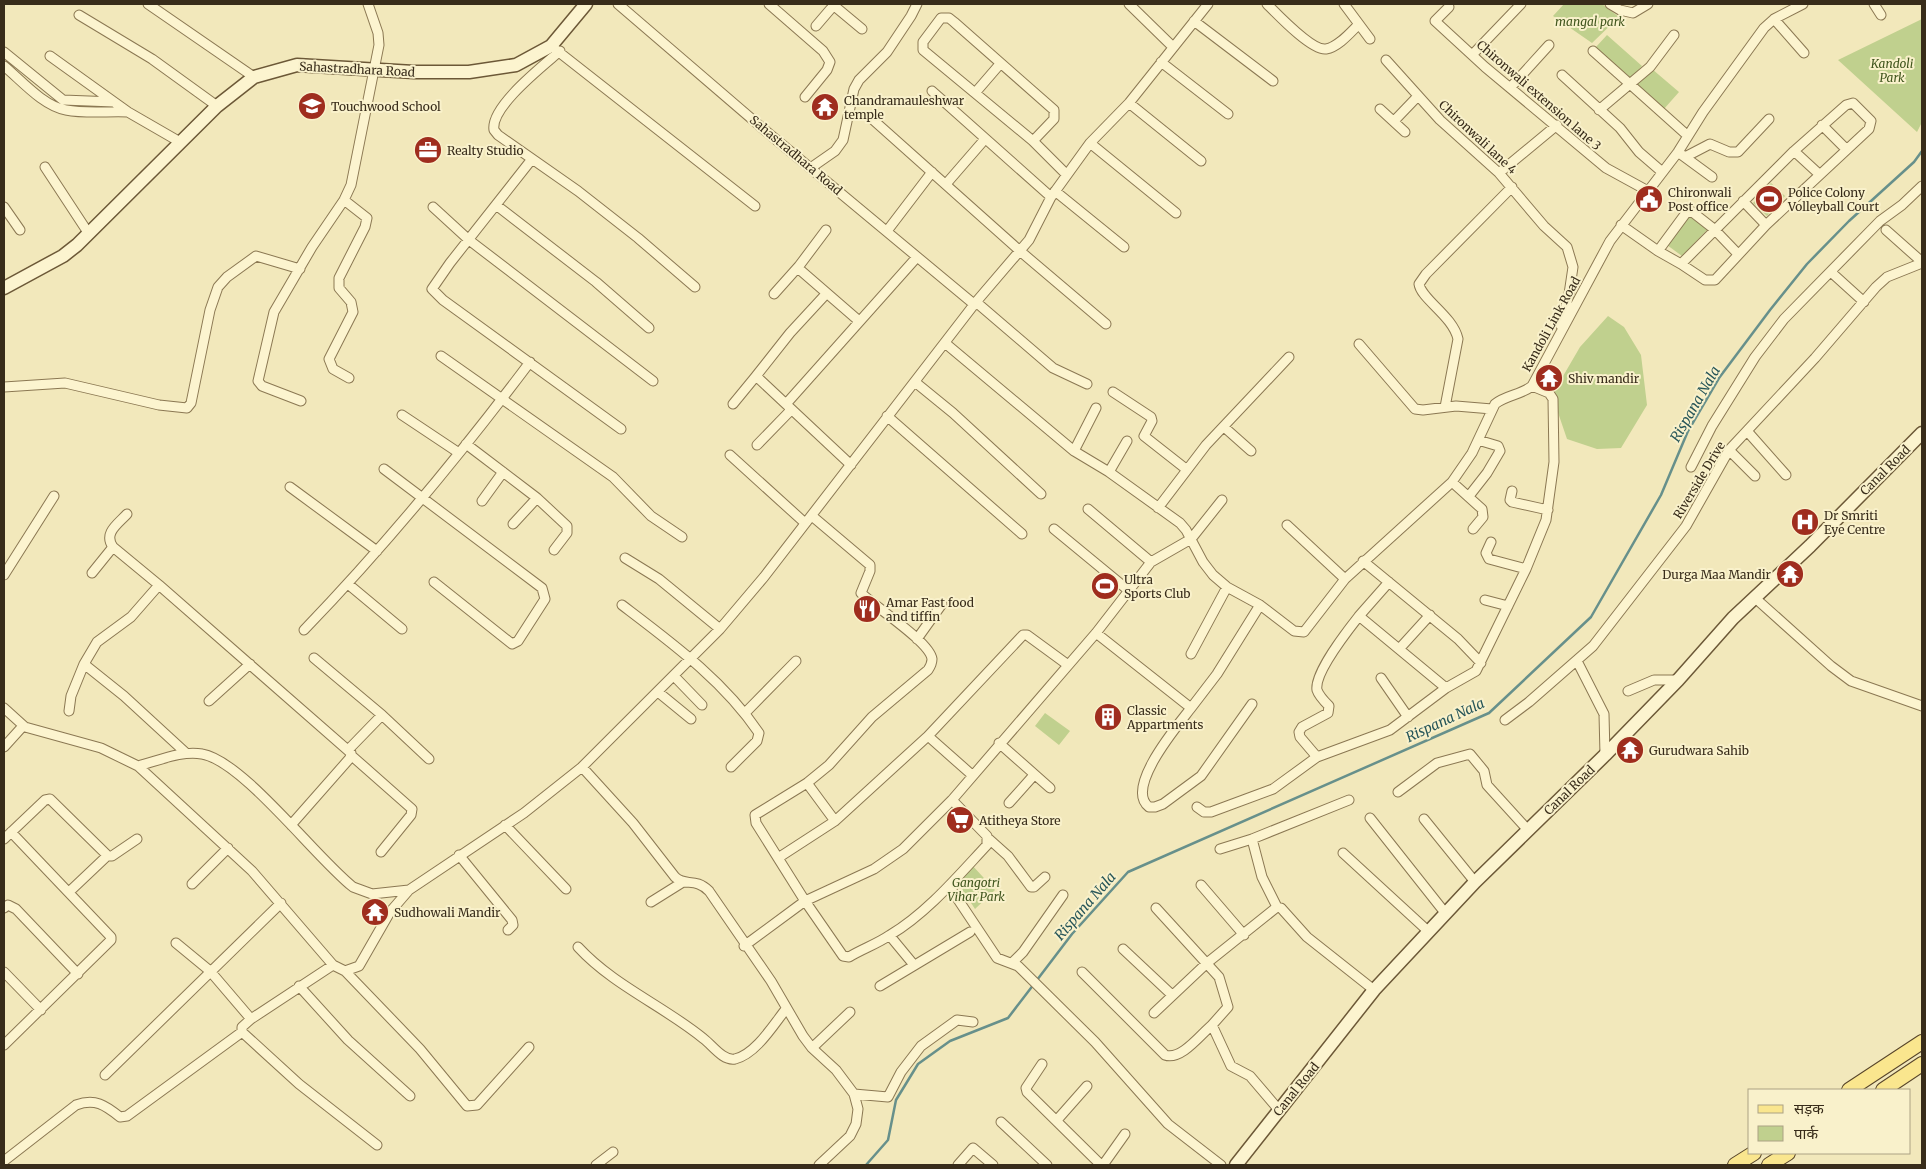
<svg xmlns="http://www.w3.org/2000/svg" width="1926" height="1169" viewBox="0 0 1926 1169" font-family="Merriweather,'Noto Sans Devanagari',serif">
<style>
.green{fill:#c0d08e}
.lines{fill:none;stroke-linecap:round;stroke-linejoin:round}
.stream{stroke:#67908b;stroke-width:2.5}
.street-casing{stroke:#8b7853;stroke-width:11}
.secondary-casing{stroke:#6c5837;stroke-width:15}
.primary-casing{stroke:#574429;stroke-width:16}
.street{stroke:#fcf4cf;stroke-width:9}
.secondary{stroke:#fcf4cf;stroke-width:12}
.primary{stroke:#fae68e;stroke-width:14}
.labels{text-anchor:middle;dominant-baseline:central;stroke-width:4;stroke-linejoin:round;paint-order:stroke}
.park-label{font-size:12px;font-style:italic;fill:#41561e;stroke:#f9f1cb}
.street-label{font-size:12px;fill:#382c1a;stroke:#f9f1cb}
.poi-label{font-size:12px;fill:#382c1a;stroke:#f9f1cb;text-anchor:start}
.water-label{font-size:14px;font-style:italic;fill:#275659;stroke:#f9f1cb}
</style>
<rect width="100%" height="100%" fill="#f2e8bb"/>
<path class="green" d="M1564,4H1602L1619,17L1592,43L1553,16Z
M1922,19V122L1917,132L1838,60Z
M1607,35L1642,66L1630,80L1595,48Z
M1652,69L1679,92L1664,109L1637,85Z
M1771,183L1785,196L1767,216L1753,203Z
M1689,213L1708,229L1682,256L1667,245Z
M1608,316L1624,327L1641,355L1647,405L1621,448L1597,449L1567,439L1552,395L1580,347Z
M1045,713L1070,731L1059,745L1035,726Z
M971,864L995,890L975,909L956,880Z"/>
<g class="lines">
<path class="stream" d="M1037,980L1072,934L1128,872L1489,713L1591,617L1661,495L1688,431L1719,378L1770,310L1807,264L1849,221L1914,162L1922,151
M866,1165L888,1140L896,1100L918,1064L950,1041L1008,1018L1034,984"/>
<defs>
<path id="street" d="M148,4L254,77
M618,4L767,132L975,305
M769,4L823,51L830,62L827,70L805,97
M832,4L862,29
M1129,4L1173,47
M1267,4C1277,14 1312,51 1326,49C1338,47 1350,33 1358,25
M1344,4L1370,39
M1610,4L1620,10L1633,13L1648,4
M1874,4L1881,15
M1449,7L1435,21L1485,67L1606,168L1648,191
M79,15L152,59L217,106
M1774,19L1804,53
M1194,21L1273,81
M816,26L834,5
M555,49L755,206
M560,51C543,66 490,107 494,130L498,135L578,191L638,238L695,287
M1593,51L1688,136
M4,52L63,100L114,102
M1473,54L1521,4
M50,56L128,112L180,142
M1386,60L1440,120L1499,173L1544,226L1567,247L1573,267L1569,294L1561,326
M1161,62L1228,114
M4,66C21,80 43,106 66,110C86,114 108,111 128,112
M1562,75L1620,128L1639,152L1661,171
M1510,88L1549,45
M932,91L1051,197
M975,93L1000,64
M1129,103L1201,161
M1380,109L1405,132
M1599,110L1650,67L1674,35
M871,118L1020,251L1106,324
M1394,121L1418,96
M1822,125L1846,149
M1033,141L1054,119V110L954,22L949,18H941L923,42V50L1033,141L1067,175
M1090,143L1176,213
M1794,151L1819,174
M1682,155L1712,177
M1685,157L1710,144L1729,152H1738L1769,119
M532,159L450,263L432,289L443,300L621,429
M45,167L89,234
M812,167L835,151L843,140L854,89L859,80L887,52L911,16L917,4
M1499,173L1557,125
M946,184L985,139
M1055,191L1124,247
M344,200L367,218L365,227L339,278V288L351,302L353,312L329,359L333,369L349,378
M1743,201L1766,225
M496,205L596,282L649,328
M4,207L20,230
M433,207L469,240L653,381
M1621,225L1658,251L1681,264L1794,151L1846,105L1853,103L1871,121L1869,129L1766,225L1715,280H1705L1681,264
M826,230L799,266V269L859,321
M1886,230L1922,262
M887,231L932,172
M1658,251L1686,213L1691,211L1714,229L1738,254
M1832,273L1864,302
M774,294L799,266
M826,294L790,333L756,376L851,465
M976,302L1053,368L1087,384
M945,343L1074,451L1109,472L1180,523L1186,530L1203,562L1213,575L1227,587L1260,605L1294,631L1304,632L1345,579L1452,482L1472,453L1495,404C1506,395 1521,395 1532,386L1610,241L1678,152L1703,112L1764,28L1774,19L1803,4
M1359,344L1415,409L1423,410L1456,406L1492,409
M441,356L613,477L651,516L682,537
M915,382L953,413L1041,494
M4,387L65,383L159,405L187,408L191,403L210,310L218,287L227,277L256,256L300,269
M1113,392L1151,417L1152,421L1144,436L1186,469
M301,401L262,386L258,381L274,312L312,247L344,200L351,185L379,45L378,33L368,4
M733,404L756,376
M786,404L917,257
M1445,407L1458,339C1453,316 1421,299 1419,284L1426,274L1512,187
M402,415L459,453
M887,416L1022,534
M1224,427L1251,451
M1747,431L1786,475
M466,444L537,498L567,526V533L554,550
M757,445L791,410
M1729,450L1755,476
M1074,451L1096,408
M730,455L805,523
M1691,467L1712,426L1755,357L1784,319L1880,221L1902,205L1922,186
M384,469L542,588L545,599L518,641L512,644L434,582
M1109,472L1127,441
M1452,482L1482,509L1483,517L1473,529
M290,487L377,551
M1512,491L1510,500L1512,502L1548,510
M1469,496L1487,473L1500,451L1498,446L1478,440
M482,501L503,472
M1158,508L1206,445L1289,357
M1088,509L1151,562
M127,514C118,524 103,533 113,547L159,585
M513,524L537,498
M1287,525L1345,579
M1054,529L1128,590
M1491,542L1486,553L1489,559L1526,569
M625,558L659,579L720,629
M1363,561L1458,639L1481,663
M92,573L113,547
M4,575L54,496
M1389,582L1359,616L1446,688
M348,584L402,629
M1754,597L1831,666L1851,681L1922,706
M1485,600L1508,606
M622,605C672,643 724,681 759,733L757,741L731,767
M304,630C385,546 460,455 530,362
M1096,633L1191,708C1178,725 1124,788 1149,807H1155L1163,804L1201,776L1252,704
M917,639L942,604
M1400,648L1430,615
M1191,654L1227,587
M314,658L382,715L429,759
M1577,661L1604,714L1605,755
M674,676L702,705
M1381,678L1408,717
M1628,691L1654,680H1678
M658,692L691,719
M209,701L250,664
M4,708L25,727L101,748L138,766L252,871L333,965L345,971L359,966L390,912L409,890L524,813L582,767L720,629L764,577L976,302L1029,240L1051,197L1090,143L1129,103L1208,4
M1191,708L1217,674L1260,605
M69,711L71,696L84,664
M745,713L796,661
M1505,720L1529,702L1593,646L1686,526L1729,450L1815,358L1876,287L1887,277L1922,263
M999,743L1050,788
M4,747L23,726
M348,750L382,715
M186,753L124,696L84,664L97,642L131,617L159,585L351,753L350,758L291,825
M352,756L412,809L411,815L381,852
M1317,757L1300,737L1299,732L1302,727L1328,713L1329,706C1325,702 1319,696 1317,690C1314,673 1348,630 1359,616
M138,766C158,761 182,750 202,754C243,761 316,858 353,887L372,894L409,890
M582,767L633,823L675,877C685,887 695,877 709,891L771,981L803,1036L812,1048L836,1070L854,1094L858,1109L856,1124L850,1136L819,1165
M972,775L928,736L1023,635H1027L1068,665
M807,783L835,821
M1398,792L1437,763L1470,754L1484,771L1487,785L1527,829
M952,800L987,836V845C958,876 927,913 890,935C877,944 862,949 849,957L843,956L805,901L874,869L903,849L952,800L1096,633L1151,562L1191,539L1222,500
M1009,803L1034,775
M1197,807L1204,812H1211L1273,789L1317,757L1390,730L1446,688L1476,671L1526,569L1546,520L1554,462L1553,399L1549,393L1532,386
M1370,818L1446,914
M1424,819L1475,882
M505,825L566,889
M4,839L45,800L50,799L108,856H112L137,839
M989,839L1008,856L1031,887H1034L1045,877
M1252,839L1262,877L1277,907
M1220,849L1252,839L1349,800
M1343,853L1429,932
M459,855L512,920L513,925L508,930
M778,858L835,821L928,736
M192,884L228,848
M1201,885L1244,935
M949,886L997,958L1018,966L1095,1042L1168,1124L1221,1165
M69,892L107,856
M651,902L683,882
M4,908L8,905L16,909L78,974
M1156,908L1219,977L1228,1007L1212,1025
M890,936L914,965
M176,943L210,971L251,1019
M744,946L805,901L756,823L755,815L807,783L829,765L872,717L928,670C930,667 932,664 932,659C930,642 875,607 861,593L870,571V565L812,516
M578,947C614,986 664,1006 704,1039C713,1046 723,1061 735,1059C756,1054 774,1024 786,1009
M1123,949L1172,995
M1012,963L1023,952L1063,895
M333,965L251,1019L242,1027V1032L299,1084L377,1145
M345,971L420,1049L467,1106L477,1105L529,1047
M4,972L41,1010
M1082,972L1165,1055C1181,1061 1201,1034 1212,1025L1231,1066L1250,1076L1279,1110
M299,986L348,1040L410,1096
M880,986L970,932
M1154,1013L1207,963L1277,907L1281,908L1307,937L1374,990
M4,1045L111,940V937L11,832
M812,1048L850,1012
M1042,1064L1026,1088L1027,1092L1101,1165
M105,1075L281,903
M854,1094L888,1097L901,1072L921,1046L957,1020L973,1022
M1057,1120L1087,1086
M1001,1122L1047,1165
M4,1161L76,1105C95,1098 105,1105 120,1117L127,1116L242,1032
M596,1165L613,1152
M958,1165L973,1148L993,1165
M1103,1165L1125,1134"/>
<path id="secondary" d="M4,288L63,256L77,245L217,106L254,77L297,65L414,72H469L516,65L551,46L586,4
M1236,1165L1374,990L1475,882L1605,755L1678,680L1733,618L1810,546L1922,433"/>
<path id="primary" d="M1849,1090L1922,1042
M1883,1090L1922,1064
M1735,1165L1754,1153
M1769,1165L1788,1153"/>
</defs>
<use href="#street" class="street-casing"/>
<use href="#secondary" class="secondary-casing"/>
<use href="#primary" class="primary-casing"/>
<use href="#street" class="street"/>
<use href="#secondary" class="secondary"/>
<use href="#primary" class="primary"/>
</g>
<defs>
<symbol id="school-disc" viewBox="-11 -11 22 22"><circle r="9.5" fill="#9f2d1e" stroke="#f9f1cb"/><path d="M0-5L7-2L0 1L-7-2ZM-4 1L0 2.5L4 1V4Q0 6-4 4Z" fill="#fff"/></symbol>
<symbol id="temple-disc" viewBox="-11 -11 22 22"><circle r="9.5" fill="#9f2d1e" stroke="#f9f1cb"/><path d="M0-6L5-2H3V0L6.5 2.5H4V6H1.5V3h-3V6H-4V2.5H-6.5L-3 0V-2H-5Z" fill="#fff"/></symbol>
<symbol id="office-disc" viewBox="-11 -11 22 22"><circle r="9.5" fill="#9f2d1e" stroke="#f9f1cb"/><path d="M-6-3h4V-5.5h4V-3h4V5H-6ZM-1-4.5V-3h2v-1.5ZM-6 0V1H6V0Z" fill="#fff"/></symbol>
<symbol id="civic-disc" viewBox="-11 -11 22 22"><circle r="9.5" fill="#9f2d1e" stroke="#f9f1cb"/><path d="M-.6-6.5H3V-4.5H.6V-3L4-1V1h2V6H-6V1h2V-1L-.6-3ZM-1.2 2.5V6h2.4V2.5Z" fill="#fff"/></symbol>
<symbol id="stadium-disc" viewBox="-11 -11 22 22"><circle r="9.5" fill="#9f2d1e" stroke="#f9f1cb"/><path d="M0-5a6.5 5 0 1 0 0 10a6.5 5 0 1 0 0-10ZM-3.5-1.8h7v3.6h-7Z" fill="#fff"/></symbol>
<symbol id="hospital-disc" viewBox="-11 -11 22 22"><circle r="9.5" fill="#9f2d1e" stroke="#f9f1cb"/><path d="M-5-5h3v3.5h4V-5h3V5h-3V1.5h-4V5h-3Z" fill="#fff"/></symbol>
<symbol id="restaurant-disc" viewBox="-11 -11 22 22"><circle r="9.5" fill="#9f2d1e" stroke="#f9f1cb"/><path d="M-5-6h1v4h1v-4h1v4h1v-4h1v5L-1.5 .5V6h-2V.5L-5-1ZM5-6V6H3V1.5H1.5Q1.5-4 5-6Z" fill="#fff"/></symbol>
<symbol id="building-disc" viewBox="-11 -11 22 22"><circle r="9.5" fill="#9f2d1e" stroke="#f9f1cb"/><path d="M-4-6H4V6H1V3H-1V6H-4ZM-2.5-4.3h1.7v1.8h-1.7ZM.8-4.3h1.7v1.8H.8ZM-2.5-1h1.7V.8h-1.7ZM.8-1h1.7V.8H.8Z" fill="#fff"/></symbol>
<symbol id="supermarket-disc" viewBox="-11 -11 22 22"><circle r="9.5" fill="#9f2d1e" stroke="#f9f1cb"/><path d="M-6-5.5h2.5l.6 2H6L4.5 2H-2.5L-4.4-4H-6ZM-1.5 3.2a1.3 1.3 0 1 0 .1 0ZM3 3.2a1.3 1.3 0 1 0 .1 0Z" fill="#fff"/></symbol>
</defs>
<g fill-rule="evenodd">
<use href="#school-disc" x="296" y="90" width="32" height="32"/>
<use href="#temple-disc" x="809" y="91" width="32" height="32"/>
<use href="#office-disc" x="412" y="134" width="32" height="32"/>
<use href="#civic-disc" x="1633" y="183" width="32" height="32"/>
<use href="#stadium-disc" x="1753" y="183" width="32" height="32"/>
<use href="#temple-disc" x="1533" y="362" width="32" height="32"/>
<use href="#hospital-disc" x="1789" y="506" width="32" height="32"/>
<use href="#temple-disc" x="1774" y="558" width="32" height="32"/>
<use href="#stadium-disc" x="1089" y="570" width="32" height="32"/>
<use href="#restaurant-disc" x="851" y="593" width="32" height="32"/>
<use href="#building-disc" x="1092" y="701" width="32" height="32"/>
<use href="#temple-disc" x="1614" y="734" width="32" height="32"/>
<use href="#supermarket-disc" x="944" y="804" width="32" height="32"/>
<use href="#temple-disc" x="359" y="896" width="32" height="32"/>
</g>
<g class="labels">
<g class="park-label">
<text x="1590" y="21">mangal park</text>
<text x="1892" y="63">Kandoli<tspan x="1892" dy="14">Park</tspan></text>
<text x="976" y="882">Gangotri<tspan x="976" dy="14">Vihar Park</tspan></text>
</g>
<g class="street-label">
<text transform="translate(357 69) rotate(3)">Sahastradhara Road</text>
<text transform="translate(1539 95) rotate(41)">Chironwali extension lane 3</text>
<text transform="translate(1478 137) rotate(43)">Chironwali lane 4</text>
<text transform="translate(796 155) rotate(40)">Sahastradhara Road</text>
<text transform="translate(1551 324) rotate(-61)">Kandoli Link Road</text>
<text transform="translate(1885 470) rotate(-45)">Canal Road</text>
<text transform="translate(1699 480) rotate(-59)">Riverside Drive</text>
<text transform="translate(1569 790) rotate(-44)">Canal Road</text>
<text transform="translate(1296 1089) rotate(-51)">Canal Road</text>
</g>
<g class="poi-label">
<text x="844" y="100">Chandramauleshwar<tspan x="844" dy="14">temple</tspan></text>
<text x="331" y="106">Touchwood School</text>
<text x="447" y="150">Realty Studio</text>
<text x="1668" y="192">Chironwali<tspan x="1668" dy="14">Post office</tspan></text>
<text x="1788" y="192">Police Colony<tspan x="1788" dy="14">Volleyball Court</tspan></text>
<text x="1568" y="378">Shiv mandir</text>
<text x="1824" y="515">Dr Smriti<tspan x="1824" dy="14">Eye Centre</tspan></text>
<text x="1771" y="574" text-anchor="end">Durga Maa Mandir</text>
<text x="1124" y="579">Ultra<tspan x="1124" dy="14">Sports Club</tspan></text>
<text x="886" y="602">Amar Fast food<tspan x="886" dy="14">and tiffin</tspan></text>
<text x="1127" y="710">Classic<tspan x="1127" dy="14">Appartments</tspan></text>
<text x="1649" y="750">Gurudwara Sahib</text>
<text x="979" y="820">Atitheya Store</text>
<text x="394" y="912">Sudhowali Mandir</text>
</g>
<g class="water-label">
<text transform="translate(1695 404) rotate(-60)">Rispana Nala</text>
<text transform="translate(1445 720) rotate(-25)">Rispana Nala</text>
<text transform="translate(1085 906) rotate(-49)">Rispana Nala</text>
</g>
</g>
<rect width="1926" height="1169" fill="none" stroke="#382c1a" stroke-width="10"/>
<rect x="1748" y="1089" width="162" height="65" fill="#f9f1cb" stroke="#aca284"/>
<rect x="1758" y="1105" width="25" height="8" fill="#fae68e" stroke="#aca284"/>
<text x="1794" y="1114" font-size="15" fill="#382c1a">सड़क</text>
<rect x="1758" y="1126" width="25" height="15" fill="#c0d08e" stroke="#aca284"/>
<text x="1794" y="1139" font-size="15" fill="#382c1a">पार्क</text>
</svg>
